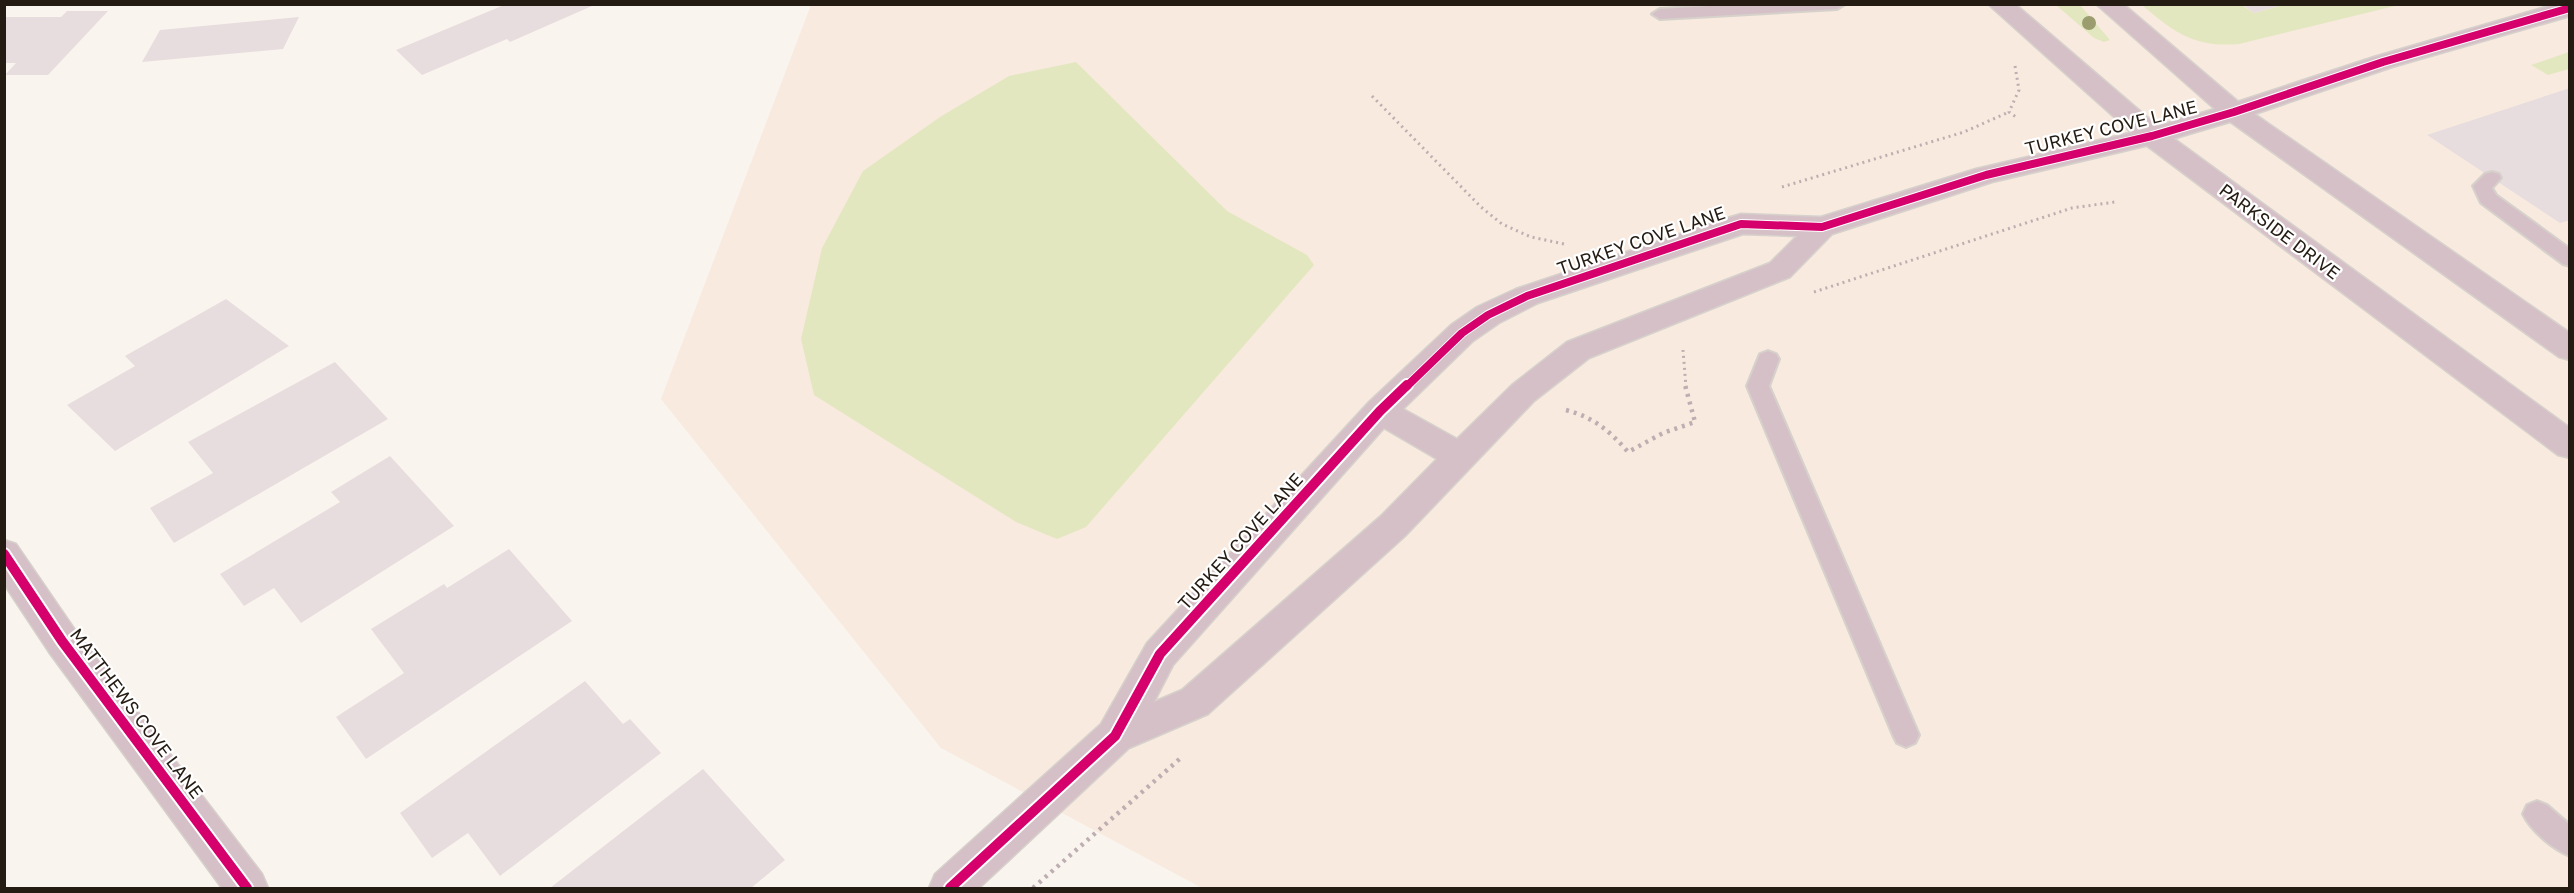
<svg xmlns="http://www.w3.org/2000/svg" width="2574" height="893" viewBox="0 0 2574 893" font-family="'Golos Text',sans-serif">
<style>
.built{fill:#f8eade}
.green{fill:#e3e7c0}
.building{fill:#e7ddde}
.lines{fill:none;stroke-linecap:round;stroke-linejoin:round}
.service-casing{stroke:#d7d1cc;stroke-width:4}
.minor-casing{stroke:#d7d1cc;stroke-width:3}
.tertiary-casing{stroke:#d7d1cc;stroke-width:3}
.path-far1{stroke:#bdaeb1;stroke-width:3;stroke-dasharray:2 4;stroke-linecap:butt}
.path{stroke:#bdaeb1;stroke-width:4.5;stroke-dasharray:3 5;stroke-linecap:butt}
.service{fill:#d5c0c7;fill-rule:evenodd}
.minor{fill:#d5c0c7;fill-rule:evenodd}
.tertiary{fill:#d5c0c7;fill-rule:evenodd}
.cycleway-far1-casing{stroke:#fff;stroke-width:10}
.cycleway-casing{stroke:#fff;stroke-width:14}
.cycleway-far1{stroke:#d6006c;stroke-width:8}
.cycleway{stroke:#d6006c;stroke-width:10}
.tree{fill:#9b9d6e}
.labels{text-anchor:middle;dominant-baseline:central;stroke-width:4.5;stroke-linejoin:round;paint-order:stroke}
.street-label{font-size:18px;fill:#241b12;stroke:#fff}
</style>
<rect width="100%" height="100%" fill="#faf4ee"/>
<path class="built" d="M811,5H2569V888H1202L941,748L661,399Z"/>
<path class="green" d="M2183,4L2242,5L2254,13L2279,6L2278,5H2399L2239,44C2194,48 2174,32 2142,5Z
M2056,5H2080L2110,40L2104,42L2094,38Z
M2569,52V69L2548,75L2531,65Z
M1076,62L1227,211L1307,255L1314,265L1086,527L1057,539L1016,522L814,395L801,339L822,248L863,171L940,117L1009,76Z"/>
<path class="building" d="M2242,4H2282V5L2254,13Z
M504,5L592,6L510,42L507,39L422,75L396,50Z
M67,11H108L48,75H5L16,63H4V17H61Z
M299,17L283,49L142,62L160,30Z
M2570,88V220L2560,223L2427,135Z
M226,299L289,346L115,451L67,405L135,366L125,356Z
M335,362L388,419L174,543L150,508L213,473L188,442Z
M390,456L454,526L301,623L274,588L244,606L220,574L340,502L331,492Z
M509,549L572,621L366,759L336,717L404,673L371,629L444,584L447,588Z
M585,681L623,724L630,719L661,753L500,876L468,833L432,858L400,813Z
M703,769L785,860L751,888H550Z"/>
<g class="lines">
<defs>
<path id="service" d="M1740,4H1845L1837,9L1660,19L1652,14L1660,9Z
M2492,172L2499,174L2501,178L2492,188L2496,195L2570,249V266L2563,264L2481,203L2473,186L2485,174Z
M1768,351L1776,354L1779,359L1769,386L1919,735L1915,743L1906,747L1897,743L1893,735L1747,386L1760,354Z
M2537,801L2547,805L2570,825V856C2553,849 2531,831 2523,814L2527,805Z"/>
<path id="minor" d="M2556,4H2570V16L2392,67L2243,118L2162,142L1992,182L1832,234L1790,277L1589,358L1534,401L1405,536L1208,714L1129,748L979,888H929L935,874L1101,724L1147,643L1369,402L1451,325L1477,307L1516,289L1731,217L1741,214L1821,217L1976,169L2147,129L2225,106L2374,57ZM1743,234L1797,236L1770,263L1567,342L1512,385L1457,439L1403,409L1473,341L1499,323L1538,303ZM1384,428L1437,459L1381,516L1182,690L1154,702L1173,665Z
M4,540L16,544L75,630L262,874L268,888H222L49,652L4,584Z"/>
<path id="tertiary" d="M1988,4H2015L2162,130L2570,428V458L2558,455L2142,142Z
M2096,4H2123L2243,106L2570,333V360L2559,357L2225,118Z"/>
</defs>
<use href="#service" class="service-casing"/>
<use href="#minor" class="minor-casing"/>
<use href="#tertiary" class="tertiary-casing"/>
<path class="path-far1" d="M2015,66L2019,90L2009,112L2016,117
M1372,96L1481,207L1502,224L1531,237L1564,244
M1782,187L1964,132L2009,112
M1814,292L2072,208L2115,202
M1683,350L1686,387"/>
<path class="path" d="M1566,410C1593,417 1610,431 1628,452L1663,433L1695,422L1685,385
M1033,888L1183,756"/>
<use href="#service" class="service"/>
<use href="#minor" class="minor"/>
<use href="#tertiary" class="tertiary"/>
<defs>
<path id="cycleway-far1" d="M1406,387L1462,333L1488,315L1527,296L1741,224L1822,227L1986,175L2152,136L2234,112L2383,62L2570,8"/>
<path id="cycleway" d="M4,554L62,641L247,888
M950,888L1115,736L1160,654L1380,411L1407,385"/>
</defs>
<use href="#cycleway-far1" class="cycleway-far1-casing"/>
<use href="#cycleway" class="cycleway-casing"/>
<use href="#cycleway-far1" class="cycleway-far1"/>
<use href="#cycleway" class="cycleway"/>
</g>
<circle class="tree" cx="2089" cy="23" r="7"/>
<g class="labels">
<g class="street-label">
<text transform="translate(2111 127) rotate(-14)">TURKEY COVE LANE</text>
<text transform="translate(2280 231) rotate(37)">PARKSIDE DRIVE</text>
<text transform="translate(1641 240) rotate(-19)">TURKEY COVE LANE</text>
<text transform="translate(1240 541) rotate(-48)">TURKEY COVE LANE</text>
<text transform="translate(137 713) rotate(53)">MATTHEWS COVE LANE</text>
</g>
</g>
<rect width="2574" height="893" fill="none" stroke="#241b12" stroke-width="12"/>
</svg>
